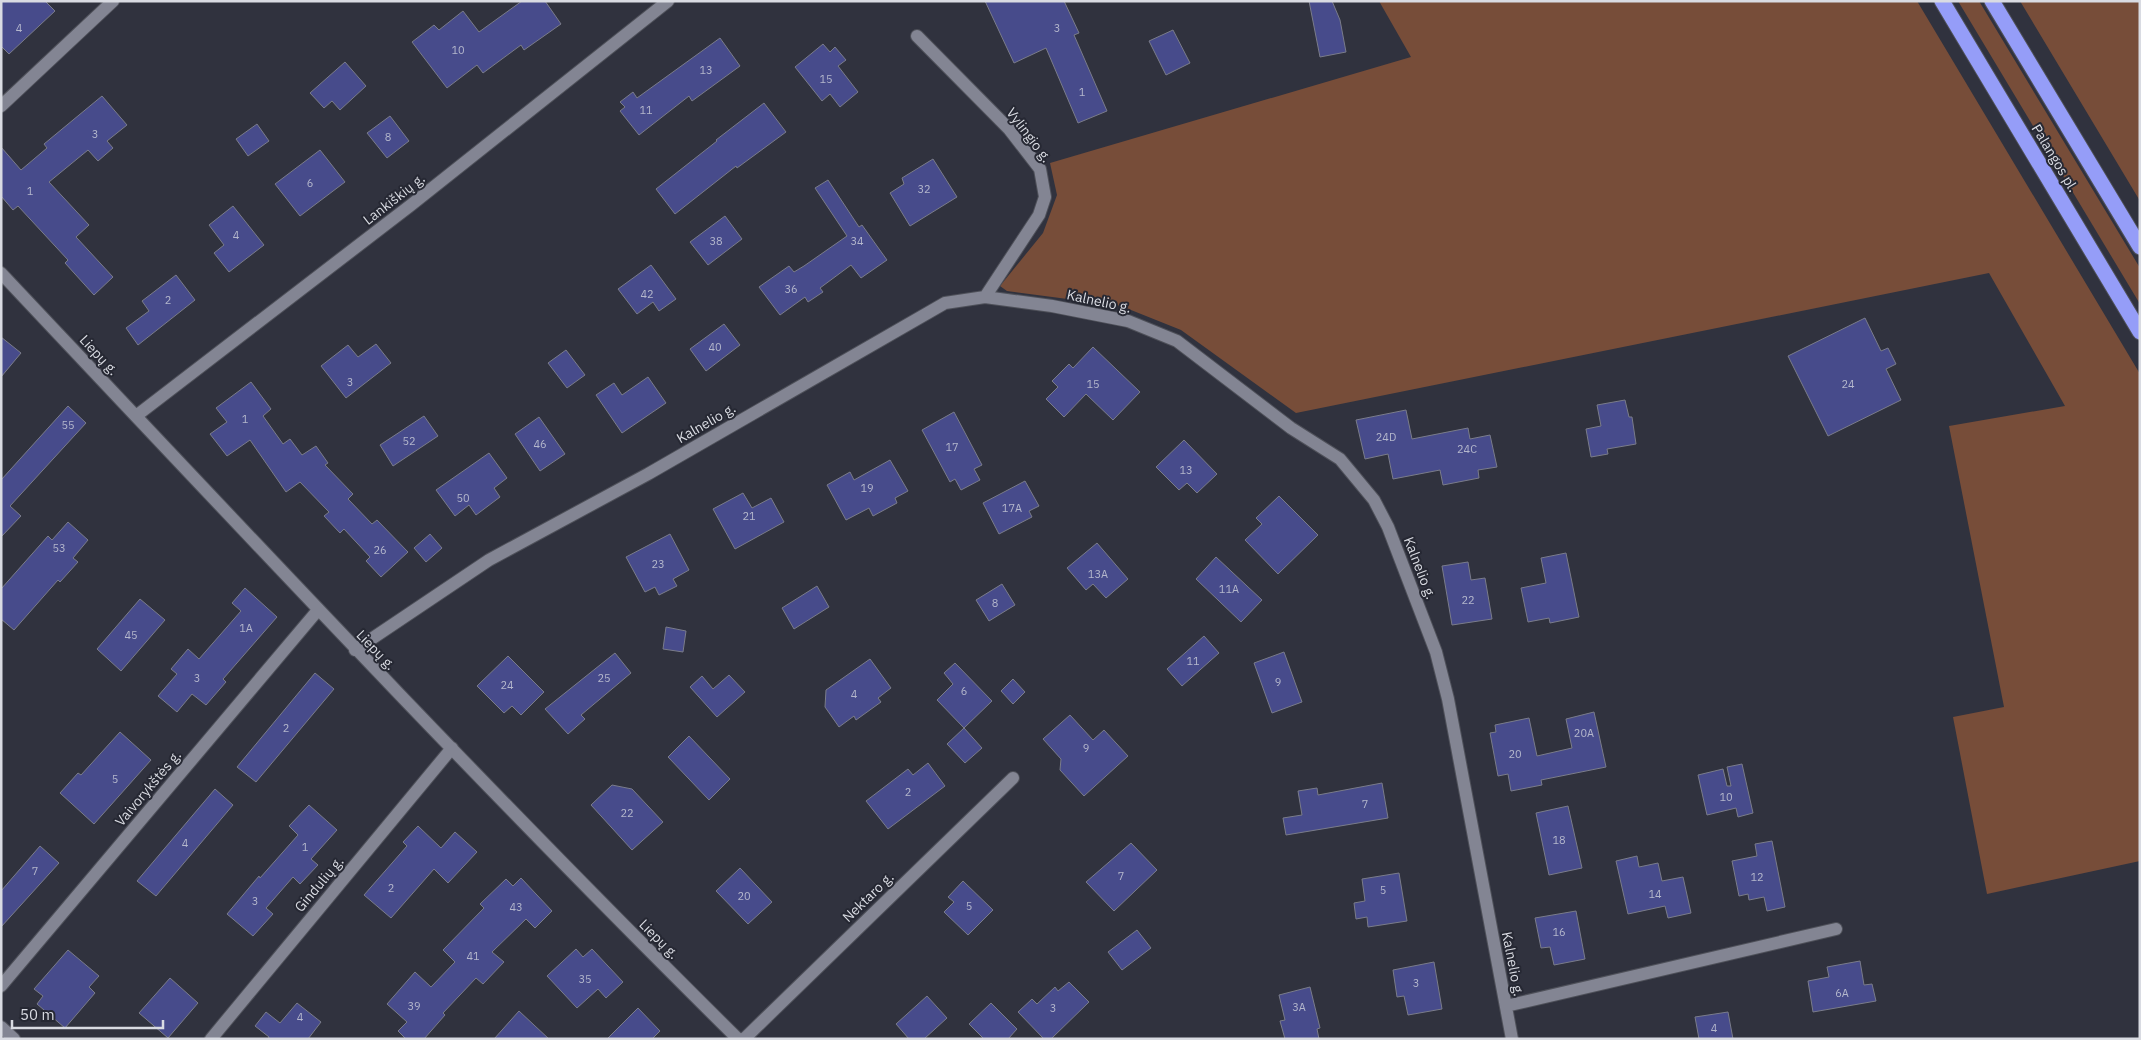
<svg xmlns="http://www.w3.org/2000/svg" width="2141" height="1040" font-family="'IBM Plex Sans',sans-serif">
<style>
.green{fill:#774d39}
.building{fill:#474b8b;stroke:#7a7c8a}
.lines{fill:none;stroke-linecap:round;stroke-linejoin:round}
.minor-casing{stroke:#4e5059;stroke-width:14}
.highway-casing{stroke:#4e5059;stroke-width:17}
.minor{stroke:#838593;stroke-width:12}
.highway{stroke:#959df8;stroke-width:15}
.labels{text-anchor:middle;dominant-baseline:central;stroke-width:4;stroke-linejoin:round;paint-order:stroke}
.number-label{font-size:11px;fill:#b4b7cc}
.street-label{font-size:14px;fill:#d9dbe2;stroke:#262833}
</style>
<rect width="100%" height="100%" fill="#30323e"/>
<path class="green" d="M 1379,1 L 1917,1 L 2140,374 L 2140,861 L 1987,894 L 1953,717 L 2004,707 L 1949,426 L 2065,406 L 1989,273 L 1296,413 L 1181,330 L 1121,306 L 1007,291 L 1000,286 L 1043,233 L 1057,195 L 1050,163 L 1411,57 Z
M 1958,1 L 1979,1 L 2140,268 L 2140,304 Z
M 2020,1 L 2140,1 L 2140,201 Z"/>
<path class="building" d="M 1,1 L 45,1 L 55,11 L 9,54 L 1,46 Z
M 522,1 L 545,1 L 561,24 L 524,50 L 521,45 L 483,73 L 477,65 L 447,88 L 412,42 L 434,25 L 439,30 L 463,11 L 479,32 Z
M 985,1 L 1064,1 L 1079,33 L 1074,35 L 1107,111 L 1078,123 L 1046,48 L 1014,63 Z
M 1309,1 L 1332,1 L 1340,20 L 1346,52 L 1320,57 Z
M 1173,30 L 1190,63 L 1166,75 L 1149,41 Z
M 720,38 L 740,66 L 692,101 L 689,96 L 639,135 L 620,111 L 625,107 L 620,102 L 633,92 L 637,98 Z
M 823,44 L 830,52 L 835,47 L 846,60 L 838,66 L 858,92 L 840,107 L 830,94 L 822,101 L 795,67 Z
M 345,62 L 366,86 L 340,110 L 332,101 L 324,108 L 310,93 Z
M 102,96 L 127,125 L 107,141 L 113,148 L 98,161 L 88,150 L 49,182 L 89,225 L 76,237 L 113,277 L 94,295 L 65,263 L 68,260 L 18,206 L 13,210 L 1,196 L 1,147 L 21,170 L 47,148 L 44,144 Z
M 764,103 L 786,132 L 737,168 L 736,166 L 675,214 L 656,189 L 717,141 L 716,140 Z
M 390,116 L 409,141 L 387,158 L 367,133 Z
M 257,124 L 269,141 L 248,156 L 236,139 Z
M 320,150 L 345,182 L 300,216 L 275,184 Z
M 933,159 L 957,197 L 910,226 L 890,193 L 904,184 L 902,178 Z
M 828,180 L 859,227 L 862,225 L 887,260 L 861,278 L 851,265 L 820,288 L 823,292 L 808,302 L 805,297 L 780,315 L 759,287 L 789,266 L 794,272 L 804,266 L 847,236 L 815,188 Z
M 233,206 L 264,245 L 229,272 L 214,253 L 224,245 L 209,225 Z
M 725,216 L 742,239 L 708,265 L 690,242 Z
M 651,265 L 676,299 L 659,311 L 653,302 L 637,314 L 618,289 Z
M 176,275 L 195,300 L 138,345 L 126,328 L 149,311 L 142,301 Z
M 1865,318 L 1881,351 L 1888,348 L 1896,364 L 1886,369 L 1901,400 L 1828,436 L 1788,356 Z
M 724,324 L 740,345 L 706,371 L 690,349 Z
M 1,337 L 21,353 L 1,377 Z
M 376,344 L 391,363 L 346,398 L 321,366 L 348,345 L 358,357 Z
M 1093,347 L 1140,392 L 1113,420 L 1086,394 L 1064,417 L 1046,399 L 1058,387 L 1052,381 L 1069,364 L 1073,368 Z
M 566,350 L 585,375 L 567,388 L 548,363 Z
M 648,377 L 666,403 L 622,433 L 596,395 L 614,383 L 622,395 Z
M 251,382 L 271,409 L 263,416 L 283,444 L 290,439 L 302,455 L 316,446 L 328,463 L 325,465 L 353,494 L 348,499 L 372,524 L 377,520 L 408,552 L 381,577 L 366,561 L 370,557 L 344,529 L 340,533 L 324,516 L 329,512 L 300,482 L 286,492 L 250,440 L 227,456 L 210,434 L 227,422 L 216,408 Z
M 1625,400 L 1629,417 L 1632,417 L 1636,444 L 1607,449 L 1608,454 L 1591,457 L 1586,429 L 1601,426 L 1597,405 Z
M 68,406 L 86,423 L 10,506 L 21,516 L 1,537 L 1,480 Z
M 1406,410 L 1412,439 L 1468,428 L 1470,439 L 1490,435 L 1497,467 L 1478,470 L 1479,478 L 1443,485 L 1440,470 L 1393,479 L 1388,454 L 1365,459 L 1356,420 Z
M 954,412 L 982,465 L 974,469 L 980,480 L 961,490 L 955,479 L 950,482 L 922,430 Z
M 424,416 L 438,436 L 393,466 L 380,445 Z
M 539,417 L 565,454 L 540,471 L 515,434 Z
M 1184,440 L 1217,474 L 1197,493 L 1187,483 L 1179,490 L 1156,467 Z
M 489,453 L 507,478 L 494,488 L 500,497 L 476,515 L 469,505 L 455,516 L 436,490 Z
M 890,460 L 908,491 L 895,498 L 897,503 L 873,516 L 869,508 L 846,520 L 827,485 L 850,472 L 854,480 Z
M 1025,481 L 1039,506 L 1029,511 L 1032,517 L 999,534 L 983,503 Z
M 743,493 L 752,508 L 771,498 L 784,522 L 735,549 L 713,509 Z
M 1279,496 L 1318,535 L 1278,574 L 1245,540 L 1262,524 L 1256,518 Z
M 68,522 L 88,540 L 73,558 L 78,562 L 60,582 L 58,580 L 14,630 L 1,619 L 1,589 L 48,536 L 52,540 Z
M 430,534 L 442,548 L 426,562 L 414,548 Z
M 670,534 L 689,570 L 673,579 L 677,586 L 659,595 L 655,587 L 645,592 L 626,557 Z
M 1097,543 L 1128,579 L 1106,598 L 1093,584 L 1086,590 L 1067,568 Z
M 1566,553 L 1579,617 L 1550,623 L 1549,618 L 1528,622 L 1521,588 L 1546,583 L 1541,558 Z
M 1216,557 L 1262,600 L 1241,622 L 1196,579 Z
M 1468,562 L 1471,580 L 1485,578 L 1492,619 L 1452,625 L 1442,566 Z
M 1002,584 L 1015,605 L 989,621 L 976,600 Z
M 817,586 L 829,607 L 794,629 L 782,608 Z
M 245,588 L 277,617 L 223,679 L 226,682 L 206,705 L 192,694 L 177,712 L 158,696 L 177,674 L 171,669 L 188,649 L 199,659 L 241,611 L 232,603 Z
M 140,599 L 165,620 L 121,671 L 97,649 Z
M 666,627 L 686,631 L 683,652 L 663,649 Z
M 1204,636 L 1219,653 L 1182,686 L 1167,669 Z
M 1284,652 L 1302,702 L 1272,713 L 1254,663 Z
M 615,653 L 631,673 L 581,715 L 585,719 L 568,734 L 545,709 Z
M 508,656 L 544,692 L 521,715 L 512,706 L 504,713 L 477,686 Z
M 870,659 L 891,688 L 878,698 L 881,702 L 856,720 L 854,716 L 839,727 L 825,707 L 826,690 Z
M 955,663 L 992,701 L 964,728 L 982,748 L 965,763 L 947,744 L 964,728 L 937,700 L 953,684 L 944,673 Z
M 315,673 L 334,689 L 256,782 L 237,767 Z
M 729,675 L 745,692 L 717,717 L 690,687 L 702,676 L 713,689 Z
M 1013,679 L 1025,692 L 1013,704 L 1001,691 Z
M 1594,712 L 1606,767 L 1541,780 L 1542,785 L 1511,791 L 1508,774 L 1498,776 L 1490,733 L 1496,732 L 1495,725 L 1529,718 L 1537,756 L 1572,748 L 1566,719 Z
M 1070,715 L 1093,740 L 1104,730 L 1128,756 L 1084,796 L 1060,770 L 1061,759 L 1043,739 Z
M 120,732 L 151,760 L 94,824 L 60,793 L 78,773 L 81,775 Z
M 689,736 L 730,779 L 709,800 L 668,757 Z
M 928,763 L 945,786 L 888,829 L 866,801 L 908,769 L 913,775 Z
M 1742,764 L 1753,813 L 1738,817 L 1736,808 L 1707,815 L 1698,775 L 1723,769 L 1727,786 L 1731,786 L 1727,767 Z
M 1382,783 L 1388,818 L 1286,835 L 1283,818 L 1302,815 L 1298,791 L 1317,788 L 1318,795 Z
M 612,785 L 632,789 L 663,822 L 632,850 L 591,805 Z
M 215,789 L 233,805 L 156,896 L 137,881 Z
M 309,805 L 337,830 L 311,859 L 318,865 L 300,884 L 293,877 L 266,908 L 273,914 L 253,936 L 227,914 L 259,876 L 260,878 L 298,835 L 289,826 Z
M 1568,806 L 1582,868 L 1549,875 L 1536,813 Z
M 418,826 L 441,848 L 455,832 L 477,852 L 448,883 L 434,869 L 391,918 L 364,895 L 407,846 L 403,842 Z
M 1772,841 L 1785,907 L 1767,911 L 1764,897 L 1749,900 L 1748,894 L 1739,896 L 1732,861 L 1757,856 L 1755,844 Z
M 1131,843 L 1157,870 L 1114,911 L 1086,882 Z
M 40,846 L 59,863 L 1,927 L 1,891 Z
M 1637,856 L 1639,867 L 1658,863 L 1662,881 L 1683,877 L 1691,913 L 1668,918 L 1665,906 L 1628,914 L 1616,861 Z
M 740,868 L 772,902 L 748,924 L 716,891 Z
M 1399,873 L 1407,921 L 1368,927 L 1367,917 L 1356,919 L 1354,903 L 1365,901 L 1362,879 Z
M 521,878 L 552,911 L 535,928 L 526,919 L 492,952 L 504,962 L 483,984 L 476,978 L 443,1013 L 445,1015 L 424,1039 L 406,1039 L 398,1031 L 407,1022 L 387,1004 L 415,972 L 431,987 L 455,962 L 443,950 L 484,908 L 480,904 L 506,879 L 513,886 Z
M 963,881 L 993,910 L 968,935 L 944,912 L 954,902 L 948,897 Z
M 1576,911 L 1585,959 L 1554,965 L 1550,947 L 1541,948 L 1535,918 Z
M 1137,930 L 1151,948 L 1122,970 L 1108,952 Z
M 576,949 L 583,957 L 592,949 L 623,982 L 606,998 L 598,989 L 577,1008 L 547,976 Z
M 68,950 L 99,976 L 89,987 L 95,993 L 65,1028 L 37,1004 L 43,996 L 34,989 Z
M 1860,961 L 1864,985 L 1872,984 L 1876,1001 L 1813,1012 L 1808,981 L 1829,977 L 1827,967 Z
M 1434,962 L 1442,1009 L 1408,1015 L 1404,996 L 1397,997 L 1393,970 Z
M 170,978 L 198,1003 L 168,1038 L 139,1013 Z
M 1069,982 L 1089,1002 L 1051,1039 L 1044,1039 L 1018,1012 L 1032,999 L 1037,1004 L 1055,987 L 1058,991 Z
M 1310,987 L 1320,1028 L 1317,1029 L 1319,1039 L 1285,1039 L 1280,1021 L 1285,1020 L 1279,995 Z
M 927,996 L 947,1018 L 924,1039 L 909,1039 L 896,1024 Z
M 297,1003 L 321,1022 L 308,1039 L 268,1039 L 269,1037 L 255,1026 L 266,1012 L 280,1023 Z
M 991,1003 L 1017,1029 L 1008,1039 L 984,1039 L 969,1024 Z
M 638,1008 L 660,1031 L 652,1039 L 607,1039 Z
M 519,1011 L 549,1039 L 494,1039 Z
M 1728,1012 L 1733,1039 L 1699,1039 L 1695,1017 Z"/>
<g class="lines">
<defs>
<path id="minor" d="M 917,36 L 1009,129 L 1040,169 L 1045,197 L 1039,215 L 985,297
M 1,106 L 113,1
M 1,273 C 244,531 486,790 738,1039
M 136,416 L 411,205 L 668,1
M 355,650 L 489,560 L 648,474 L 945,303 L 985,297 L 1052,306 L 1128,321 L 1177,341 L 1291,428 L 1340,459 L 1374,500 L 1388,527 L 1436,652 L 1448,699 L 1512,1039
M 1,986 L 318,610
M 1506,1006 L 1836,929
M 1,1027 L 14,1039
M 211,1039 L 452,748
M 744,1039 L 1013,778"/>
<path id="highway" d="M 1942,1 L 2140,332
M 1992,1 L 2140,247"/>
</defs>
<use href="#minor" class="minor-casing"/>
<use href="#highway" class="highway-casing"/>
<use href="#minor" class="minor"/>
<use href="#highway" class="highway"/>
</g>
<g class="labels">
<g class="number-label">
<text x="19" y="28">4</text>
<text x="1057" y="28">3</text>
<text x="458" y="50">10</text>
<text x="706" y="70">13</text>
<text x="826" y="79">15</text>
<text x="1082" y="92">1</text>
<text x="646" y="110">11</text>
<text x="95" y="134">3</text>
<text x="388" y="137">8</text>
<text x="310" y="183">6</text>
<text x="924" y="189">32</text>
<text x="30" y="191">1</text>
<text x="236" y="235">4</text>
<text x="716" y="241">38</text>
<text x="857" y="241">34</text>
<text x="791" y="289">36</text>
<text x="647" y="294">42</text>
<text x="168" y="300">2</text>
<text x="715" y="347">40</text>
<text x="350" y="382">3</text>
<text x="1093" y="384">15</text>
<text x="1848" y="384">24</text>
<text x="245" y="419">1</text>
<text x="68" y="425">55</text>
<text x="1386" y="437">24D</text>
<text x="409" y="441">52</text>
<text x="540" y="444">46</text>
<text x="952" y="447">17</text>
<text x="1467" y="449">24C</text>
<text x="1186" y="470">13</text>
<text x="867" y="488">19</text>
<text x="463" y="498">50</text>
<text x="1012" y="508">17A</text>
<text x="749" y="516">21</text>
<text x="59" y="548">53</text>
<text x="380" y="550">26</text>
<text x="658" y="564">23</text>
<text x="1098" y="574">13A</text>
<text x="1229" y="589">11A</text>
<text x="1468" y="600">22</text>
<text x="995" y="603">8</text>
<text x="246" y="628">1A</text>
<text x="131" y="635">45</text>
<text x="1193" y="661">11</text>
<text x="197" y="678">3</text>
<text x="604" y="678">25</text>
<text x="1278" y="682">9</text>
<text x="507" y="685">24</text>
<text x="964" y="691">6</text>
<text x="854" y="694">4</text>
<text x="286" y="728">2</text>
<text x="1584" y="733">20A</text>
<text x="1086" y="748">9</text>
<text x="1515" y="754">20</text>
<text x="115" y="779">5</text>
<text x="908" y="792">2</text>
<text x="1726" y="797">10</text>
<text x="1365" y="804">7</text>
<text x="627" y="813">22</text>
<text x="1559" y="840">18</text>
<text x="185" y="843">4</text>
<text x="305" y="847">1</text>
<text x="35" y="871">7</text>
<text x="1121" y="876">7</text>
<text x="1757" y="877">12</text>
<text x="391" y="888">2</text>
<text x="1383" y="890">5</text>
<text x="1655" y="894">14</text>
<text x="744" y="896">20</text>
<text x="255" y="901">3</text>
<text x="969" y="906">5</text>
<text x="516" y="907">43</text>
<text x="1559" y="932">16</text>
<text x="473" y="956">41</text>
<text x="585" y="979">35</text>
<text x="1416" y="983">3</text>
<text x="1842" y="993">6A</text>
<text x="414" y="1006">39</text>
<text x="1299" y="1007">3A</text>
<text x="1053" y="1008">3</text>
<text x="300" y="1017">4</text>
<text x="1714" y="1028">4</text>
</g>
<g class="street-label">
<text transform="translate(1029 135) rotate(53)">Vylingio g.</text>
<text transform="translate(2055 158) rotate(59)">Palangos pl.</text>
<text transform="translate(394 199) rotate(-38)">Lankiškių g.</text>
<text transform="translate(1099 301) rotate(12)">Kalnelio g.</text>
<text transform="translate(99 355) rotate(47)">Liepų g.</text>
<text transform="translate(706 423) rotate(-30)">Kalnelio g.</text>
<text transform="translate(1420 568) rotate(69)">Kalnelio g.</text>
<text transform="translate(376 650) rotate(46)">Liepų g.</text>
<text transform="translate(148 788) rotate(-50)">Vaivorykštės g.</text>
<text transform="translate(319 884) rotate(-50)">Gindulių g.</text>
<text transform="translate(868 897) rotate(-44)">Nektaro g.</text>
<text transform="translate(659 939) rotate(45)">Liepų g.</text>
<text transform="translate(1513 964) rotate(79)">Kalnelio g.</text>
</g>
</g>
<rect width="2141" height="1040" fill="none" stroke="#d9dbe2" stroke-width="5"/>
<path d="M12 1020v8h151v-8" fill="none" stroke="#d9dbe2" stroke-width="2.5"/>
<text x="20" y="1020" font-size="15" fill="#d9dbe2" stroke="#262833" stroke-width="4" paint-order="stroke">50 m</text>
</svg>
